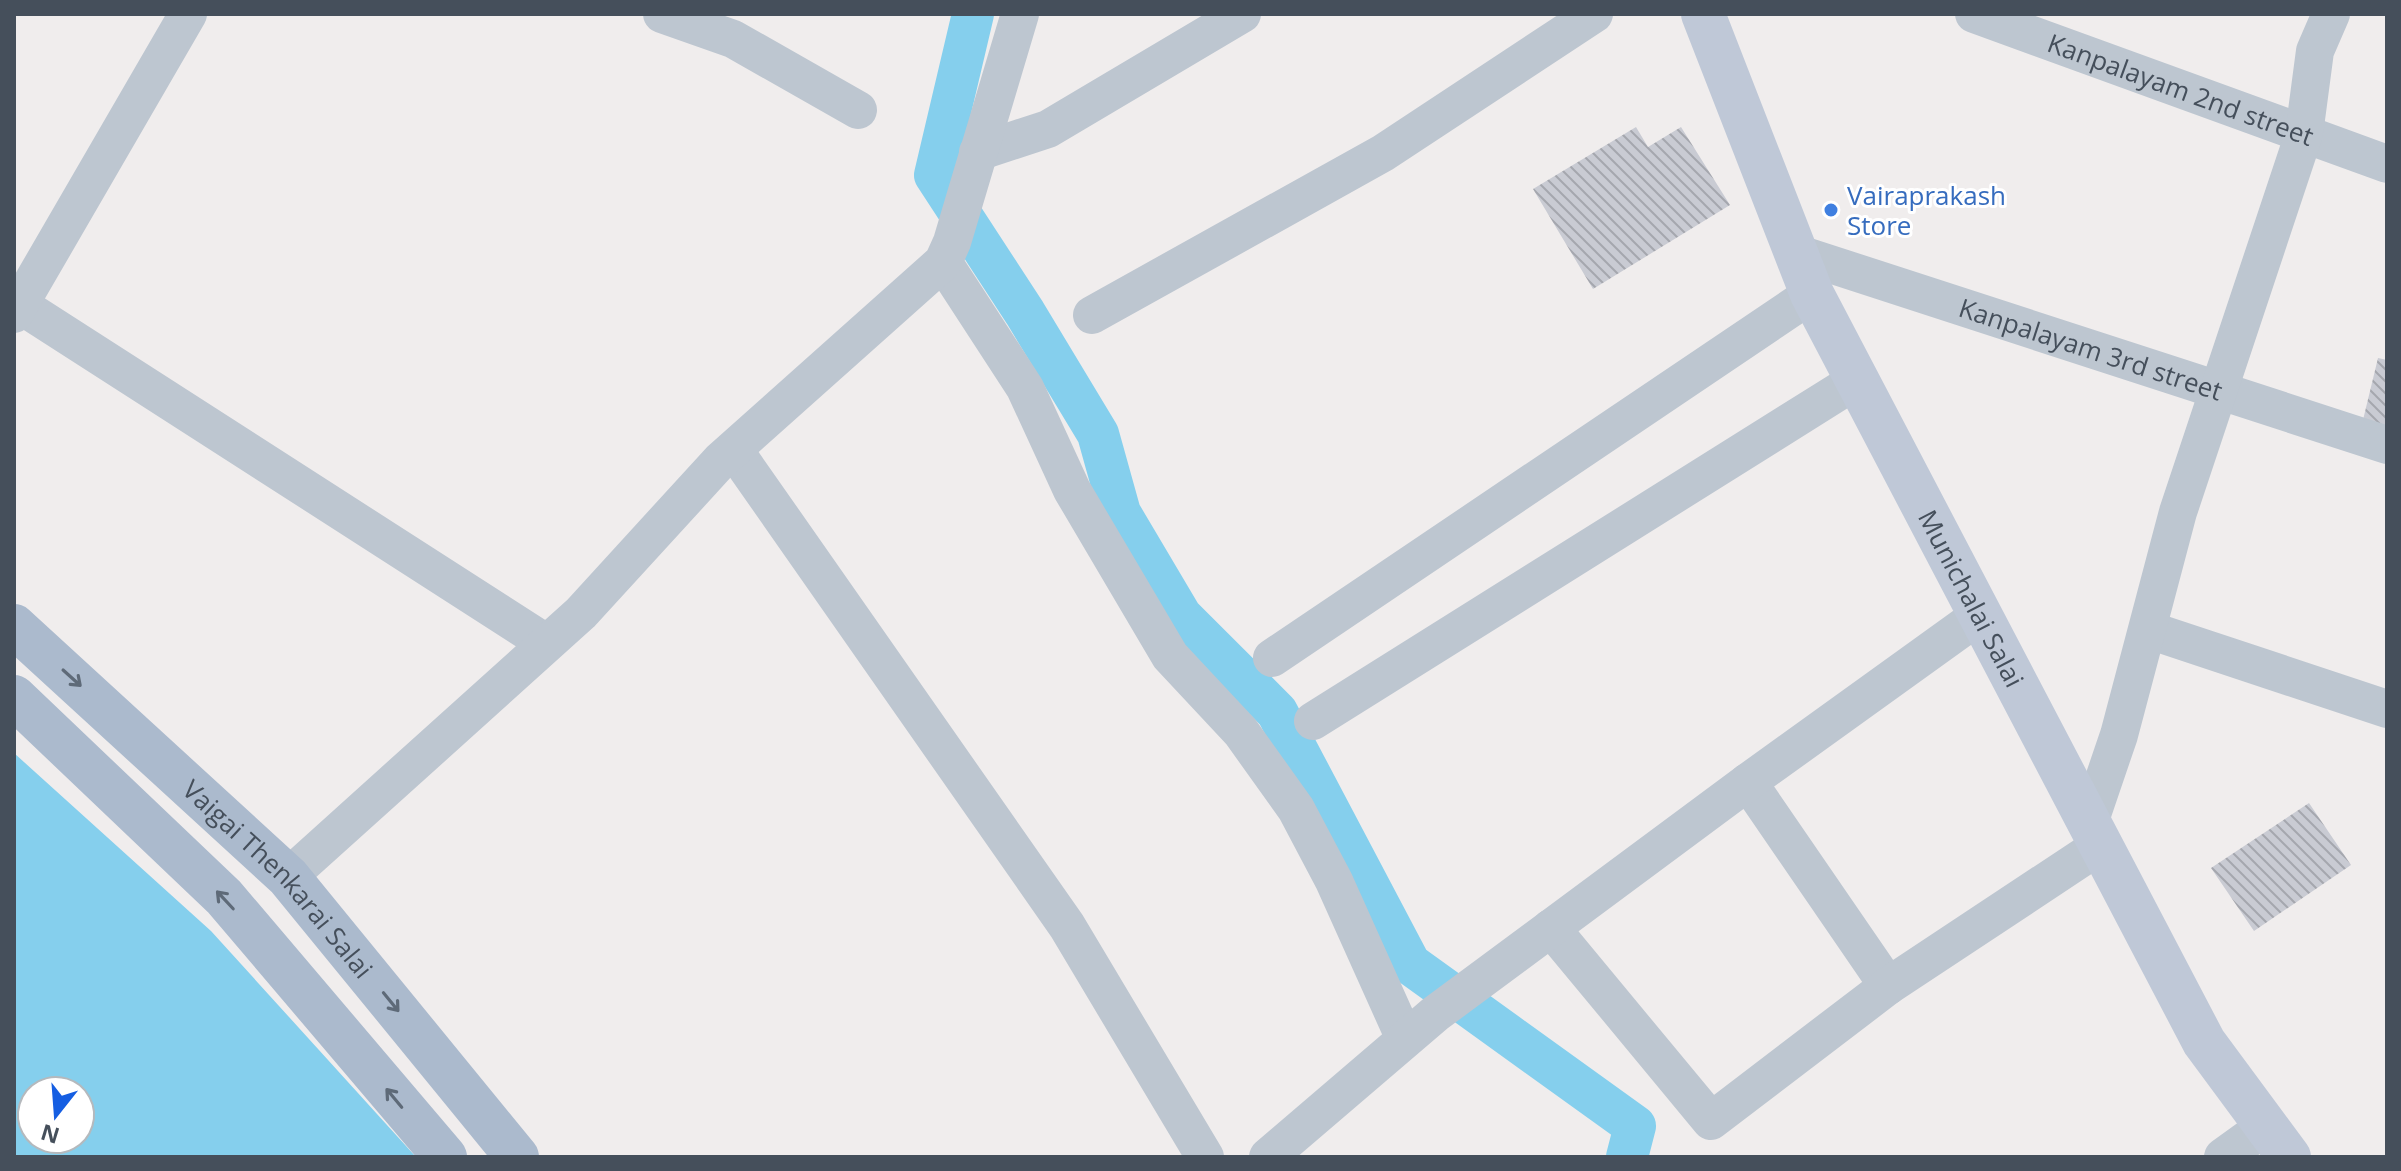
<svg xmlns="http://www.w3.org/2000/svg" width="2401" height="1171" font-family="'Open Sans',sans-serif">
<style>
.water{fill:#85cfed;fill-rule:evenodd}
.lines{fill:none;stroke-linecap:round;stroke-linejoin:round}
.canal{stroke:#85cfed;stroke-width:42}
.building{fill:url(#building-back-hatch)}
.street{stroke:#bdc6d0;stroke-width:38}
.secondary{stroke:#bfc8d7;stroke-width:44}
.primary{stroke:#abbacd;stroke-width:44}
.oneway{stroke:#5e6a78}
.shop-dot{fill:#3f7fe0;stroke:#fff;stroke-width:3}
.labels{text-anchor:middle;dominant-baseline:central;stroke-width:6;stroke-linejoin:round;paint-order:stroke}
.street-label{font-size:26px;fill:#454f5b;stroke:#fff}
.shop-label{font-size:26px;fill:#366cbe;stroke:#fff;text-anchor:start}
</style>
<defs>
<pattern id="building-back-hatch" width="6" height="6" patternUnits="userSpaceOnUse" patternTransform="scale(2)"><rect width="6" height="6" fill="#c9cbd3"/><path d="M-1 5l2 2M0 0l6 6M5-1l2 2" fill="none" stroke="#a5a7ae"/></pattern>
</defs>
<rect width="100%" height="100%" fill="#f0eded"/>
<path class="water" d="M 14,753 L 211,931 L 416,1157 L 14,1157 ZM 32,1091 L 80,1091 L 80,1139 L 32,1139 Z"/>
<g class="lines">
<path class="canal" d="M 973,14 L 935,175 L 1025,313 L 1098,434 L 1120,513 L 1181,616 L 1277,712 L 1410,964 L 1635,1126 L 1627,1157"/>
</g>
<path class="building" d="M 1636,127 L 1648,147 L 1681,127 L 1730,205 L 1593,289 L 1533,189 Z
M 2378,358 L 2387,360 L 2387,426 L 2363,420 Z
M 2309,803 L 2351,865 L 2254,931 L 2211,868 Z"/>
<g class="lines">
<g class="street">
<path d="M 662,14 L 733,39 L 858,110"/>
<path id="s1" d="M 1974,14 L 2387,164"/>
<path d="M 978,152 L 1048,129 L 1242,14"/>
<path id="s2" d="M 1796,253 L 2387,445"/>
<path d="M 943,262 L 1025,388 L 1072,490 L 1170,656 L 1241,732 L 1296,809 L 1334,881 L 1405,1039"/>
<path d="M 20,305 L 546,643"/>
<path d="M 14,314 L 188,14"/>
<path d="M 1092,315 L 1383,153 L 1594,14"/>
<path d="M 734,450 L 1067,926 L 1205,1157"/>
<path d="M 2149,630 L 2387,709"/>
<path d="M 1272,658 L 1812,294"/>
<path d="M 1313,721 L 1857,380"/>
<path d="M 1748,782 L 1888,986"/>
<path d="M 2089,823 L 2119,735 L 2178,512 L 2304,134 L 2315,51 L 2331,14"/>
<path d="M 288,877 L 581,613 L 720,461 L 943,262 L 952,242 L 1020,14"/>
<path d="M 1551,928 L 1711,1121 L 1888,986 L 2101,845"/>
<path d="M 1268,1157 L 1435,1014 L 1748,782 L 1980,615"/>
<path d="M 2223,1157 L 2266,1126"/>
</g>
<path class="secondary" id="s3" d="M 1703,14 L 1812,294 L 2204,1042 L 2289,1157"/>
<g class="primary">
<path id="s4" d="M 14,626 L 288,877 L 517,1157"/>
<path d="M 14,697 L 224,897 L 445,1157"/>
</g>
</g>
<defs><path id="oneway-shaft" d="M-6 0H5M1.5-3L5.5 0L1.5 3" fill="none" stroke-width="1.6" stroke-linecap="round" stroke-linejoin="round" transform="scale(2)"/></defs>
<g class="oneway">
<use href="#oneway-shaft" transform="translate(72 678) rotate(42)"/>
<use href="#oneway-shaft" transform="translate(225 900) rotate(-133)"/>
<use href="#oneway-shaft" transform="translate(391 1002) rotate(51)"/>
<use href="#oneway-shaft" transform="translate(394 1098) rotate(-130)"/>
</g>
<circle class="shop-dot" cx="1831" cy="210" r="8"/>
<g class="labels">
<g class="street-label">
<text stroke="none"><textPath href="#s1" startOffset="220">Kanpalayam 2nd street</textPath></text>
<text stroke="none"><textPath href="#s2" startOffset="310">Kanpalayam 3rd street</textPath></text>
<text stroke="none"><textPath href="#s3" startOffset="644">Munichalai Salai</textPath></text>
<text stroke="none"><textPath href="#s4" startOffset="366">Vaigai Thenkarai Salai</textPath></text>
</g>
<g class="shop-label">
<text x="1847" y="195">Vairaprakash<tspan x="1847" dy="30">Store</tspan></text>
</g>
</g>
<rect width="2401" height="1171" fill="none" stroke="#454f5b" stroke-width="32"/>
<g transform="translate(56 1115) rotate(197)"><circle r="38" fill="#ffffff" stroke="#b5b9bd" stroke-width="2"/>
<path d="M0-6L14 30L0 20L-14 30Z" fill="#155ee2"/>
<text y="-12" font-size="22" font-weight="bold" text-anchor="middle" fill="#454f5b">N</text>
</g>
</svg>
